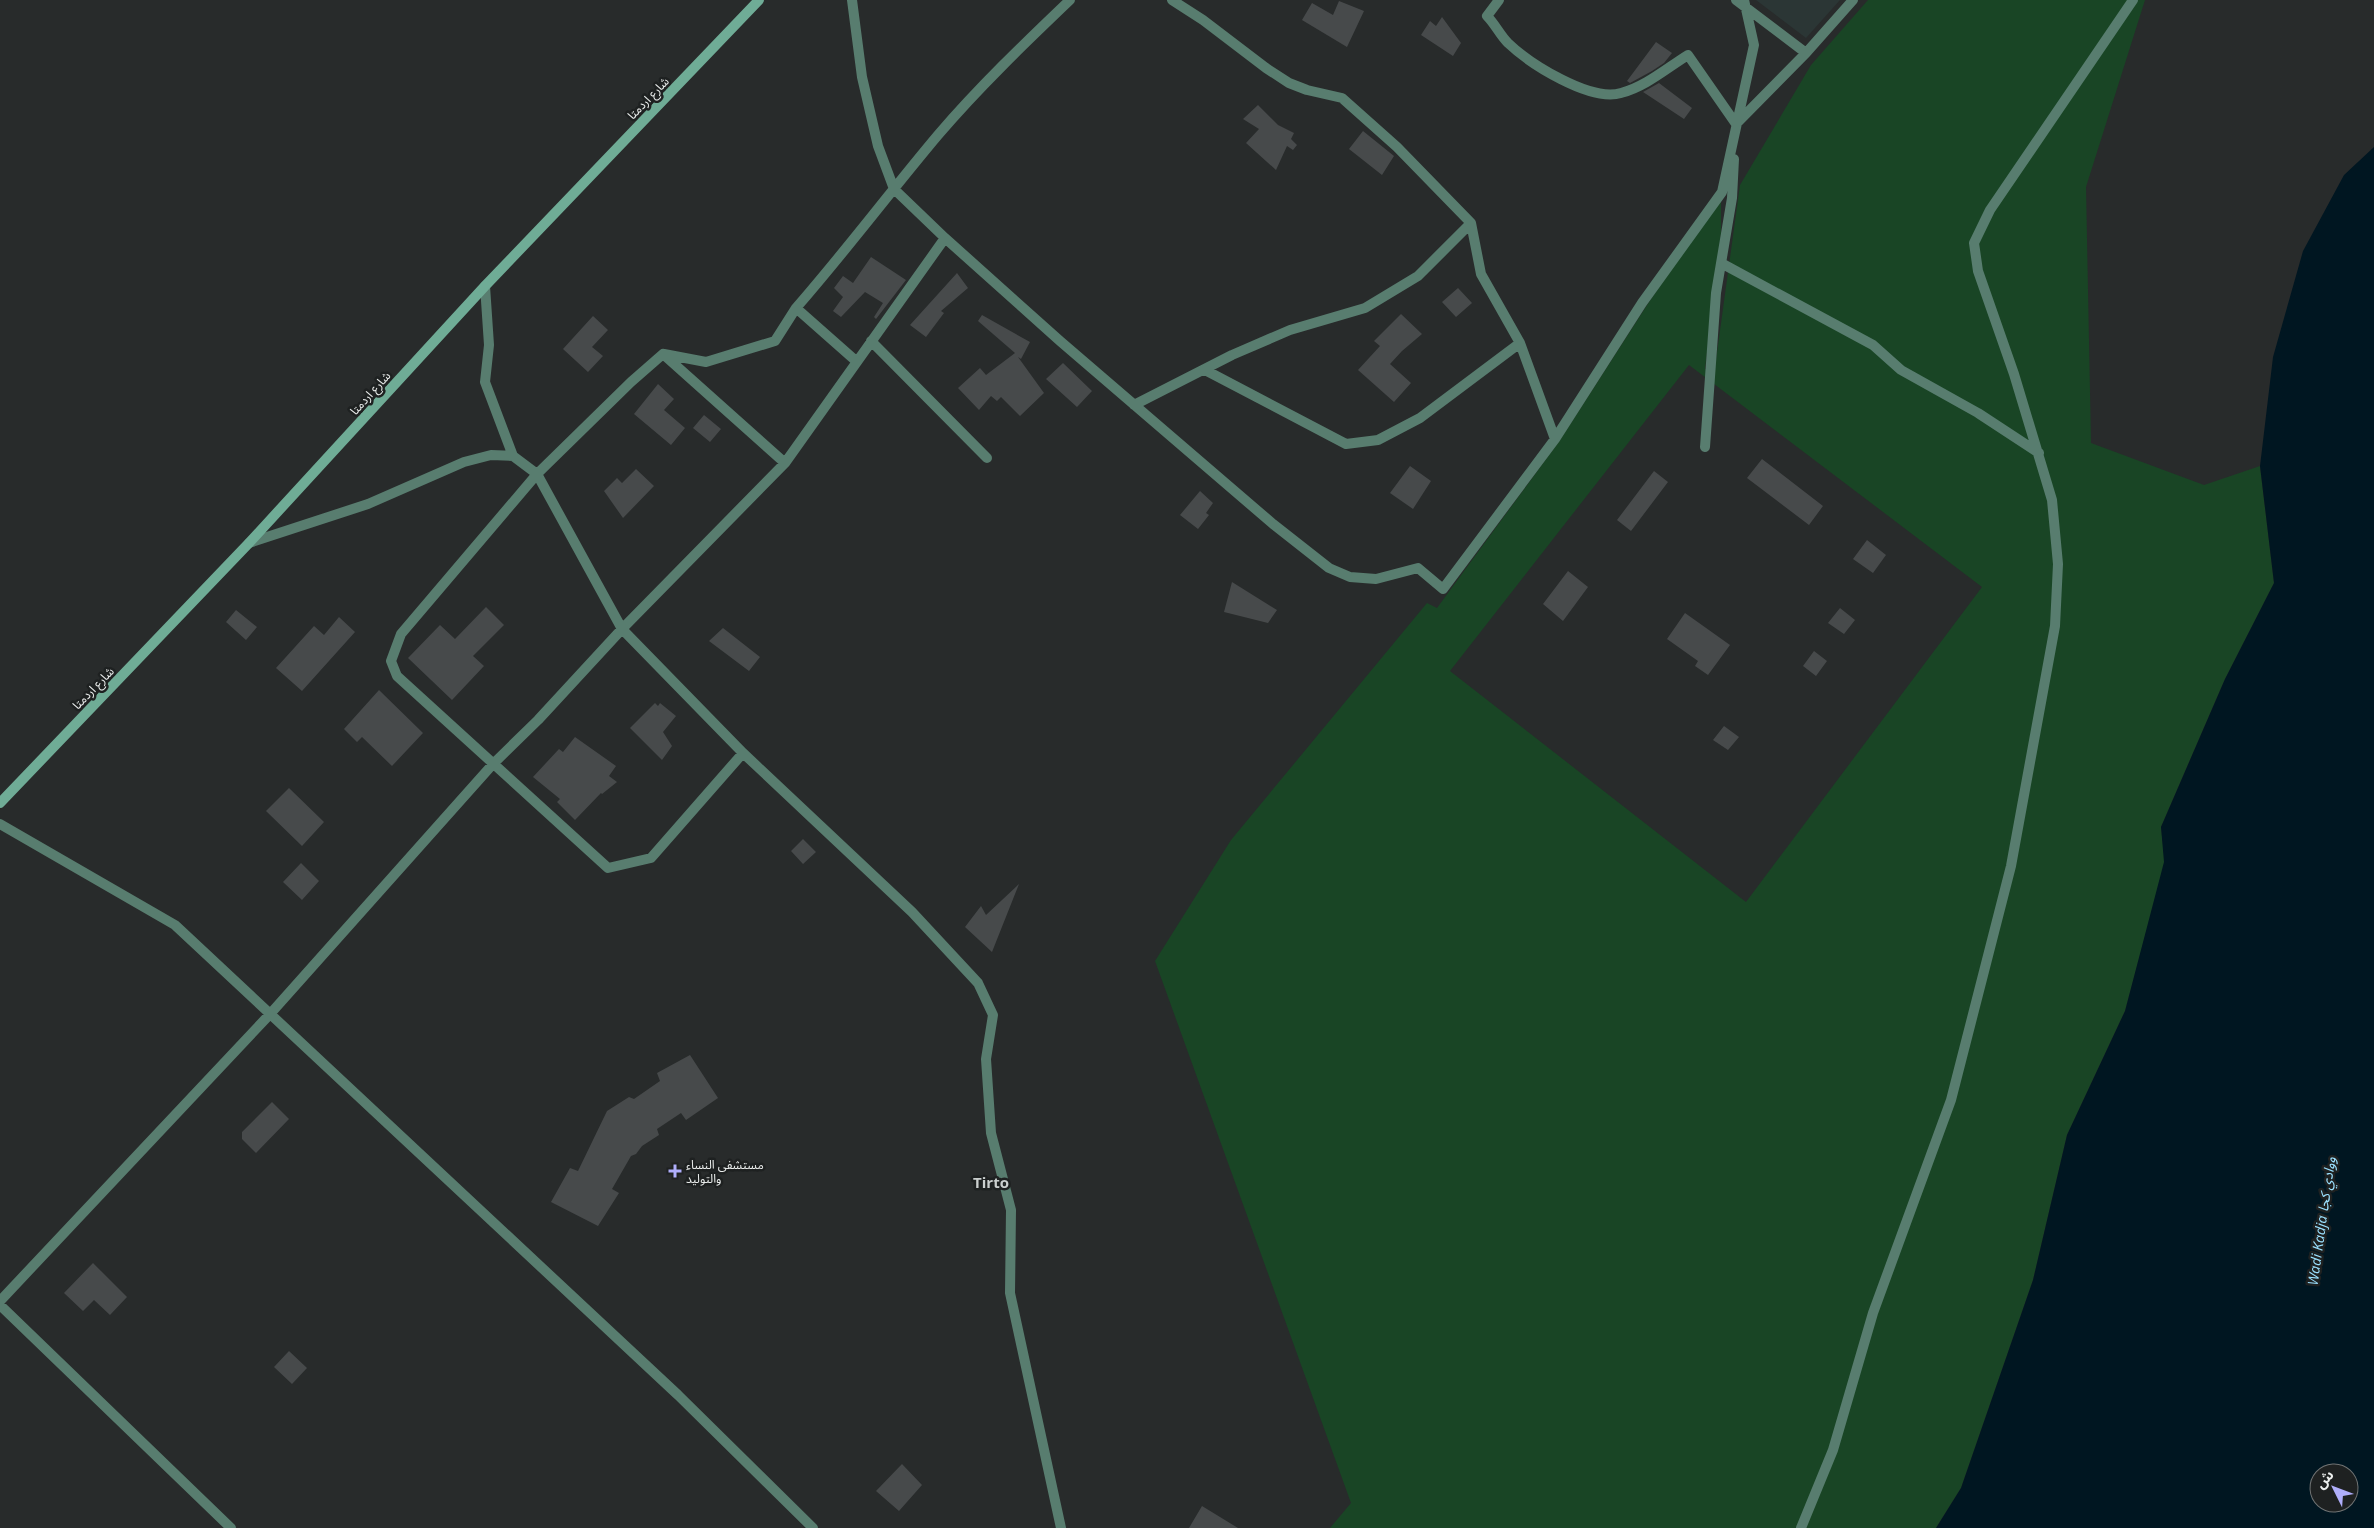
<svg xmlns="http://www.w3.org/2000/svg" width="2374" height="1528" font-family="'Open Sans','Noto Sans Arabic',sans-serif">
<style>
.built{fill:#2b3635}
.green{fill:#194525;fill-rule:evenodd}
.water{fill:#001621;fill-rule:evenodd}
.building{fill:#474a4b}
.lines{fill:none;stroke-linecap:round;stroke-linejoin:round}
.minor{stroke:#587d6f;stroke-width:10}
.secondary{stroke:#6fac96;stroke-width:10}
.poi-dot{fill:#afaefa;stroke:#1e2121;stroke-width:2}
.labels{text-anchor:middle;dominant-baseline:central;stroke-width:5;stroke-linejoin:round;paint-order:stroke}
.street-label{font-size:12px;fill:#ebeeed;stroke:#1e2121}
.poi-label{font-size:12px;fill:#ebeeed;stroke:#1e2121;text-anchor:start}
.water-label{font-size:14px;font-style:italic;fill:#9be1ff;stroke:#1e2121}
.quarter-label{font-size:15px;font-weight:bold;fill:#cacfce;stroke:#1e2121}
</style>
<rect width="100%" height="100%" fill="#282b2b"/>
<path class="built" d="M 1756,0 L 1840,0 L 1806,38 Z"/>
<path class="green" d="M 1868,0 L 2145,0 L 2086,187 L 2091,443 L 2204,485 L 2260,466 L 2274,583 L 2225,679 L 2161,827 L 2165,862 L 2125,1011 L 2067,1135 L 2033,1280 L 1961,1488 L 1936,1528 L 1330,1528 L 1351,1503 L 1155,961 L 1231,840 L 1427,603 L 1437,608 L 1560,440 L 1649,302 L 1721,198 L 1721,233 L 1705,369 L 1715,367 L 1740,185 L 1811,65 ZM 1689,365 L 1982,587 L 1746,902 L 1450,671 Z"/>
<path class="water" d="M 2374,147 L 2374,1528 L 1936,1528 L 1961,1488 L 2033,1280 L 2067,1135 L 2125,1011 L 2164,862 L 2161,827 L 2225,679 L 2274,583 L 2260,466 L 2273,357 L 2303,251 L 2344,175 ZM 2319,1473 L 2349,1473 L 2349,1503 L 2319,1503 Z"/>
<path class="building" d="M 1339,1 L 1364,11 L 1347,47 L 1302,20 L 1312,3 L 1333,15 Z
M 1442,17 L 1461,43 L 1453,56 L 1421,35 L 1430,21 L 1436,26 Z
M 1656,42 L 1672,53 L 1664,63 L 1652,71 L 1630,83 L 1627,81 Z
M 1659,83 L 1692,108 L 1684,119 L 1643,92 Z
M 1258,105 L 1278,125 L 1294,133 L 1291,139 L 1297,145 L 1293,150 L 1287,146 L 1276,170 L 1246,143 L 1259,129 L 1243,119 Z
M 1363,131 L 1394,156 L 1382,175 L 1349,149 Z
M 871,257 L 906,280 L 876,319 L 874,317 L 883,303 L 865,292 L 841,317 L 833,311 L 843,297 L 834,288 L 843,276 L 853,283 Z
M 957,273 L 968,288 L 941,311 L 944,313 L 926,337 L 910,325 Z
M 1458,288 L 1472,303 L 1456,317 L 1442,302 Z
M 1401,314 L 1422,334 L 1402,351 L 1390,364 L 1411,383 L 1394,402 L 1358,370 L 1380,346 L 1374,341 Z
M 982,315 L 1030,342 L 1021,359 L 1018,357 L 1044,393 L 1020,416 L 1001,397 L 997,401 L 991,396 L 979,410 L 958,388 L 980,368 L 986,375 L 1015,353 L 978,321 Z
M 593,316 L 608,330 L 592,347 L 603,356 L 588,372 L 563,349 Z
M 1063,363 L 1092,391 L 1077,407 L 1046,379 Z
M 658,384 L 674,399 L 664,410 L 685,428 L 671,445 L 634,414 Z
M 704,415 L 721,429 L 710,442 L 693,428 Z
M 1762,459 L 1823,506 L 1809,525 L 1747,478 Z
M 1410,466 L 1431,481 L 1413,509 L 1390,493 Z
M 636,469 L 654,486 L 623,518 L 604,491 L 617,478 L 622,483 Z
M 1654,471 L 1668,482 L 1631,531 L 1617,520 Z
M 1200,491 L 1213,503 L 1206,513 L 1209,515 L 1198,529 L 1180,515 Z
M 1867,540 L 1886,555 L 1873,573 L 1853,559 Z
M 1568,571 L 1588,587 L 1563,621 L 1543,604 Z
M 1232,582 L 1277,610 L 1268,623 L 1224,612 Z
M 486,607 L 504,625 L 473,656 L 484,666 L 452,700 L 408,658 L 440,625 L 455,639 Z
M 1840,608 L 1855,620 L 1844,634 L 1828,623 Z
M 236,610 L 257,627 L 246,640 L 226,622 Z
M 1685,613 L 1730,645 L 1708,675 L 1695,666 L 1698,661 L 1667,639 Z
M 339,617 L 355,632 L 302,691 L 276,668 L 314,626 L 324,635 Z
M 723,628 L 760,657 L 749,671 L 709,641 Z
M 1814,651 L 1827,661 L 1816,676 L 1803,666 Z
M 379,690 L 423,733 L 392,766 L 362,737 L 357,742 L 344,729 Z
M 655,703 L 658,706 L 660,703 L 676,716 L 663,732 L 672,746 L 662,760 L 630,728 Z
M 1724,726 L 1739,737 L 1728,750 L 1713,740 Z
M 575,737 L 616,766 L 609,776 L 617,782 L 602,794 L 601,793 L 575,820 L 557,802 L 560,799 L 533,777 L 559,749 L 563,752 Z
M 289,788 L 324,822 L 302,846 L 266,811 Z
M 803,839 L 816,852 L 803,864 L 791,851 Z
M 301,863 L 319,881 L 302,900 L 283,882 Z
M 1019,884 L 992,952 L 965,927 L 981,906 L 986,915 Z
M 690,1055 L 718,1098 L 686,1120 L 681,1113 L 657,1129 L 659,1135 L 642,1146 L 636,1154 L 631,1156 L 612,1189 L 619,1193 L 598,1226 L 551,1202 L 570,1168 L 578,1171 L 607,1111 L 629,1097 L 634,1099 L 660,1081 L 657,1073 Z
M 272,1102 L 289,1119 L 256,1153 L 242,1139 L 242,1132 Z
M 93,1263 L 127,1297 L 110,1315 L 94,1300 L 83,1311 L 64,1293 Z
M 289,1351 L 307,1368 L 292,1384 L 274,1367 Z
M 902,1464 L 922,1485 L 899,1511 L 876,1491 Z
M 1202,1506 L 1238,1528 L 1189,1528 Z"/>
<g class="lines">
<path class="minor" d="M 852,0 L 862,77 L 878,146 L 894,189 L 945,238 L 1060,341 L 1273,524 L 1329,568 L 1350,577 L 1376,579 L 1418,568 L 1443,589 L 1555,439 L 1642,303 L 1722,192 L 1754,45 L 1744,0
M 1172,0 L 1203,20 L 1266,68 L 1289,83 L 1307,90 L 1342,98 L 1397,147 L 1471,223 L 1481,274 L 1520,343 L 1555,439
M 1499,0 L 1487,16 C 1495,24 1500,35 1508,43 C 1530,64 1590,102 1621,93 C 1645,87 1667,68 1688,55 L 1736,124
M 1736,0 L 1806,53
M 1737,123 L 1806,53 L 1853,0
M 1721,263 L 1873,345 L 1901,370 L 1978,413 L 2039,453
M 485,286 L 489,345 L 485,382 L 513,456
M 871,341 L 987,458
M 664,354 L 706,362 L 775,341 L 796,308
M 856,361 L 796,308 C 845,252 890,192 938,135 C 979,87 1025,43 1070,0
M 1205,370 L 1346,444 L 1378,440 L 1420,418 L 1520,343
M 1134,405 L 1232,355 L 1290,330 L 1365,308 L 1418,276 L 1471,223
M 1705,447 L 1716,293 L 1732,198 L 1734,159
M 249,543 L 368,504 L 464,462 L 491,455 L 513,456 L 537,474 L 622,629 L 743,753 L 912,912 L 978,983 L 993,1015 L 986,1059 L 991,1133 L 1011,1210 L 1010,1293 L 1061,1528
M 743,753 L 651,858 L 608,868 L 397,676 L 391,661 L 401,634 L 537,474 L 631,382 L 663,354 L 785,463
M 0,824 L 175,925 L 678,1395 L 813,1528
M 0,1301 L 271,1013 L 493,764 L 538,720 L 622,629 L 785,463 L 945,238
M 0,1305 L 231,1528
M 1801,1528 L 1833,1450 L 1873,1313 L 1951,1100 L 2011,866 L 2055,626 L 2058,564 L 2052,500 L 2014,374 L 1978,271 L 1974,243 L 1990,210 L 2133,0"/>
<path class="secondary" d="M 0,803 L 249,543 L 485,286 L 759,0"/>
</g>
<path class="poi-dot" d="M672.5 1163.5h5v5h5v5h-5v5h-5v-5h-5v-5h5z"/>
<g class="labels">
<g class="street-label">
<text transform="translate(648 98) rotate(-46)">شارع اردمتا</text>
<text transform="translate(370 393) rotate(-48)">شارع اردمتا</text>
<text transform="translate(93 688) rotate(-46)">شارع اردمتا</text>
</g>
<g class="poi-label">
<text x="686" y="1164">مستشفى النساء<tspan x="686" dy="14">والتوليد</tspan></text>
</g>
<g class="water-label">
<text transform="translate(2321 1221) rotate(-82)">Wadi Kadja ووادي كجا</text>
</g>
<g class="quarter-label">
<text x="991" y="1182">Tirto</text>
</g>
</g>
<g transform="translate(2334 1488) rotate(312)"><circle r="24" fill="#1e2121" stroke="#707373"/>
<path d="M0-4L9 19L0 12L-9 19Z" fill="#afaefa"/>
<text y="-8" font-size="14" font-weight="bold" text-anchor="middle" fill="#ebeeed">ش</text>
</g>
</svg>
